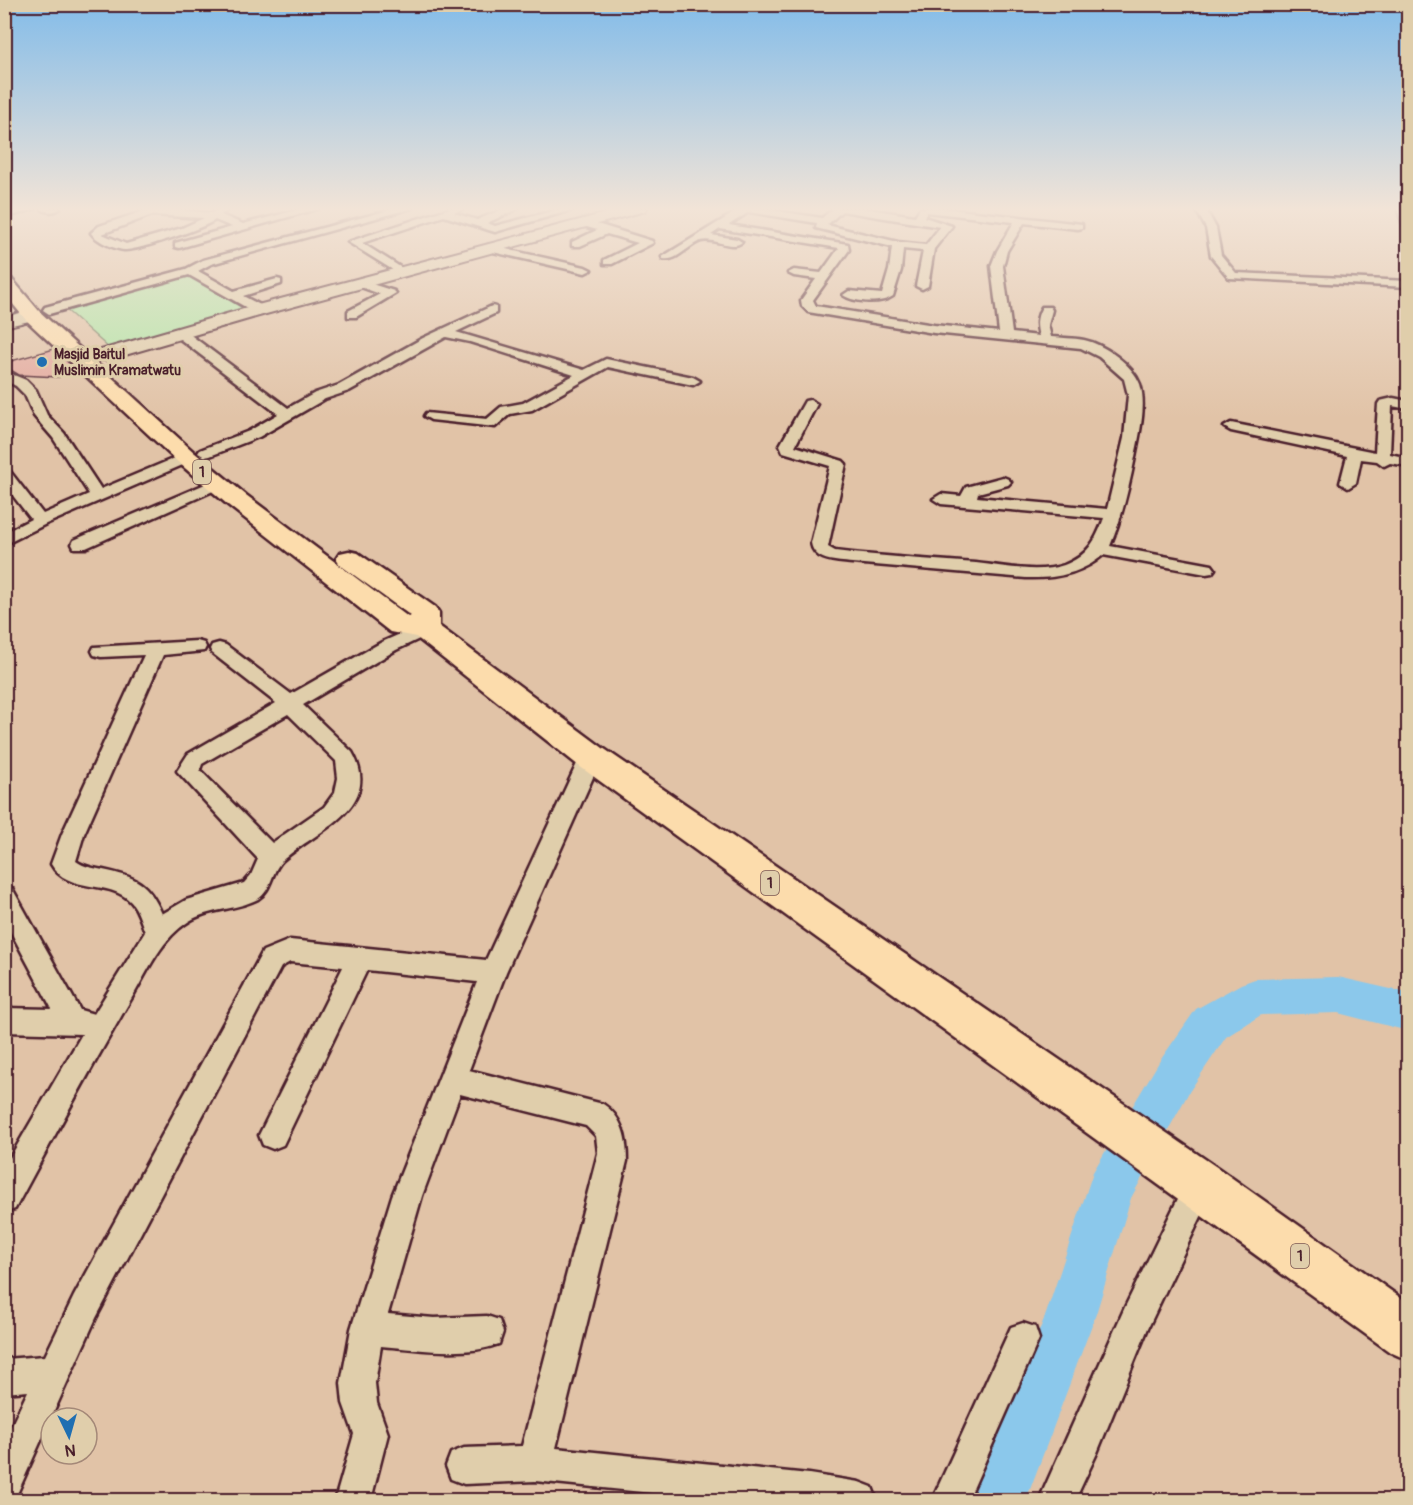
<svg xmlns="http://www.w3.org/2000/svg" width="1413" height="1505" font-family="Pangolin,sans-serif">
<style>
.green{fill:#b1e5a6;stroke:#7e8268;stroke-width:1.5}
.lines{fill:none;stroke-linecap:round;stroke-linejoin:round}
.river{fill:#8bc8eb;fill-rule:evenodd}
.building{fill:#e3aa9e;stroke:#4a1f2b;stroke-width:1.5}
.street-casing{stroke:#4a1f2b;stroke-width:5}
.secondary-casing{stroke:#4a1f2b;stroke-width:4}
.highway-casing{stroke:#4a1f2b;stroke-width:5}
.street{fill:#e0ceab;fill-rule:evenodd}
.secondary{fill:#e0ceab;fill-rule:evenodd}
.highway{fill:#fcdcac;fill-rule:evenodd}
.poi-dot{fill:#1f6fb2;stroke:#e0ceab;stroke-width:2}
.labels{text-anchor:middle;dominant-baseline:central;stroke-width:6;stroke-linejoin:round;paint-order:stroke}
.far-poi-label{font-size:14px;font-weight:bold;fill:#4a1f2b;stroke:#e0ceab;text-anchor:start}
.shield{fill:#e0ceab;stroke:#775451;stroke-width:1.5}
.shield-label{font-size:15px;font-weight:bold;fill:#4a1f2b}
</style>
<rect width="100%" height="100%" fill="#e1c3a7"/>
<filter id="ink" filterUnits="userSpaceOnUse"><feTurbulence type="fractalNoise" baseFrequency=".0167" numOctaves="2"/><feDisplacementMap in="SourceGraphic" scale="12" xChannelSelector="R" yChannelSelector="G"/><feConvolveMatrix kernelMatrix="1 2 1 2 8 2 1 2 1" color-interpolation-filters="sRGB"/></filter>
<g filter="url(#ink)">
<path class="green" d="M 189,275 L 249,312 L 110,349 L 63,307 Z"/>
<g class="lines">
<path class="river" d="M 1338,977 L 1408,993 L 1408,1031 L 1338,1013 L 1261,1015 L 1226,1037 L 1189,1092 L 1131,1198 L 1096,1314 L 1026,1500 L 970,1500 L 1046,1314 L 1093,1172 L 1159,1062 L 1196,1009 L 1241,984 L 1255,979 Z"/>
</g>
<path class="building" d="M 54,349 L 73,367 L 59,377 L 19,375 L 4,366 L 4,363 Z"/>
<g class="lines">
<defs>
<path id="street" d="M 21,208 L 37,208 L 4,218 L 4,212 Z
M 41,208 L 60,208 C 56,213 45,213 41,208 Z
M 153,208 L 212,213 L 219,208 L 230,208 L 221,215 L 243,224 L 305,208 L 320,208 L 179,248 L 175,247 L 175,243 L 232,227 L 215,220 C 204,228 137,251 124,250 C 114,249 97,241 91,233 L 99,226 ZM 152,215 L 204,218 L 182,228 L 126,244 L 102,234 Z
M 397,208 L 412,208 L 211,264 L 198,271 L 234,291 L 277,279 L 281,280 L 281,284 L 243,296 L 264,307 L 264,313 L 256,313 L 189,275 L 49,314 L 43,310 L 45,307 L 186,269 L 203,260 Z
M 450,208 L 464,208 L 454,213 L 477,220 L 506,208 L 519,208 L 487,223 L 495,226 L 564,208 L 579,208 L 495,232 L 444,216 L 362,243 L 405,270 L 405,274 L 401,275 L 348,242 Z
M 742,208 L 758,208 L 822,218 L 834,208 L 861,208 L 915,216 L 920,208 L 940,208 L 1082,224 L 1082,228 L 1078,229 L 1024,223 L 1007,251 L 1003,266 L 1012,333 L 1039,336 C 1036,325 1036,317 1042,307 L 1050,307 L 1052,310 L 1048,325 L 1051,337 C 1062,338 1073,338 1084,340 C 1104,344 1133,365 1140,384 C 1147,406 1139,436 1135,457 C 1129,487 1122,518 1110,546 L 1212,565 L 1215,569 L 1212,573 L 1206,574 L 1103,555 C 1081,574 1055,579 1026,578 L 852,563 C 837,561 814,562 811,543 L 830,466 L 783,452 L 780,445 L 805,401 L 810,400 L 817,404 L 795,446 L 843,461 L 846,464 L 828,547 L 835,551 L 852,553 C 893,557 935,560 976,563 C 1004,566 1037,574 1064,565 C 1088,556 1096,540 1104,518 L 941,504 L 933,499 L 941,494 L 961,496 L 966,487 L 1003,477 L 1008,479 L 1011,482 L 1008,485 L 978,493 L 977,497 L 1107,509 L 1124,438 L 1128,395 L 1124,379 L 1099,357 L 1081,348 L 934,333 L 808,312 L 802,306 L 801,300 L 816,279 L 794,276 L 788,273 L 794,270 L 821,273 L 839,248 L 720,229 L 711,235 L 737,239 L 742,242 C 731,251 714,237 701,241 C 688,245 677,262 663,259 L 662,257 ZM 842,211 L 940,227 L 926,245 L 898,242 L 827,225 ZM 749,212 L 817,223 L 816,228 L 892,247 L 889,270 L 882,294 L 849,291 L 843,295 C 854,303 882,304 893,296 L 901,270 L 903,249 L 923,251 L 916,286 L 922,289 L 928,286 L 934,249 L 952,226 L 924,217 L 927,212 L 1014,222 L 997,251 L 991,266 L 999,332 L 934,325 L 816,306 L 813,300 L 849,250 L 848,244 L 729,225 Z
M 1195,208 L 1205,208 L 1216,228 L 1221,255 L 1236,273 L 1408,281 L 1408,287 L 1229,278 L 1211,256 L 1206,228 Z
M 1397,208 L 1407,208 L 1408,228 L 1403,225 Z
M 584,220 L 652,241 L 653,243 L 612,264 L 604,264 L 604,260 L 638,243 L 607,234 L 580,246 L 572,246 L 572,242 L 597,230 L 580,225 L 579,223 Z
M 488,245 L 585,267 L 591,270 L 585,273 L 484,250 L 483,248 Z
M 359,280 L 394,291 L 396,293 L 356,317 L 348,317 L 348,311 L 380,294 L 355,285 L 353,283 Z
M 492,306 L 496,307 L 496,313 L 456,332 L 584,370 L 606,359 L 693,377 L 700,381 L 693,385 L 608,367 L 532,410 L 510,414 L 495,427 L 431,420 L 424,416 L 426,413 L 487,419 L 501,407 L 523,403 L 574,375 L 470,342 L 446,337 L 349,391 L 325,399 L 259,437 L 210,456 L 205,457 L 198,453 L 200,450 L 249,431 L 278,414 L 176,336 L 174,333 L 176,330 L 184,330 L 288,408 L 315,393 L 339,385 L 423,338 Z
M 4,371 L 26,380 L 36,390 L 47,415 L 64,433 L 101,489 L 182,455 L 187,453 L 195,458 L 192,461 L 46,524 L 4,545 L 4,533 L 31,519 L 4,484 L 4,469 L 9,470 L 43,514 L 89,494 L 53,438 L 34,416 L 25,395 L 16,386 L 4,380 Z
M 1393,398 L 1408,401 L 1408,409 L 1392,406 L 1390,454 L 1408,458 L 1408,466 L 1390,463 L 1384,466 L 1377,461 L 1361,459 L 1356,483 L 1348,488 L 1340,483 L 1347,456 L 1231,431 L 1224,427 L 1231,423 L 1375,452 L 1378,404 L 1380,401 Z
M 217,479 L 222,481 L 225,484 L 222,487 L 86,548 L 74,548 L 72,544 L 74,540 Z
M 425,623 L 432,625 L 434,629 L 432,633 L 396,650 L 303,705 L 352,752 C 385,809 312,832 282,861 C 271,872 272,890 258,899 C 235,911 206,908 185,924 C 159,942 146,975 130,1001 C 90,1069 53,1139 15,1209 L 4,1213 L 4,1168 L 82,1034 L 4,1032 L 4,1008 L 52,1009 L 4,919 L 4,885 L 12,888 L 80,1010 L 94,1014 L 145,932 C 141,922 138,909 131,902 C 110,879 67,894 51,864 L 62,834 L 144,655 L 101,657 L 94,655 L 92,651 L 94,647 L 197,641 L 204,643 L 206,647 L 204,651 L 163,655 L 84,834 L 76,861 C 84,867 93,868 103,870 C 136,877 148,882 162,914 L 186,900 L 244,883 L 251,875 L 258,859 L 177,771 L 188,754 L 276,703 L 212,653 L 210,649 L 212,645 L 219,643 L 226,645 L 291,694 L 382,642 ZM 288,714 L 336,761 L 338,778 L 335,792 L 324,807 L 272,843 L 200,770 L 202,764 Z
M 591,749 L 598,752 L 602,757 L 506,972 L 469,1070 L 603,1104 C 623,1117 627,1139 627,1161 L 556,1448 L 809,1474 L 859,1482 L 872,1487 L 877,1500 L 720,1500 L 535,1481 L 464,1484 L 451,1479 L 446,1466 L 451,1453 L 464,1448 L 522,1446 L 598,1153 L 596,1136 L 586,1126 L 460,1094 L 422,1196 L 388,1314 L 434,1318 L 487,1316 L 499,1320 L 503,1332 L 499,1344 C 466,1357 416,1349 381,1346 L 375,1383 L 377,1403 L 388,1434 L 371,1500 L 335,1500 L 354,1434 L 343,1403 L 341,1383 L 351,1329 L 392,1196 L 477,982 L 367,970 L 283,1145 L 273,1149 L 263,1145 L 259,1135 L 343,967 L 290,962 L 281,967 L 96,1318 L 17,1494 L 4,1499 L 4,1441 L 28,1391 L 4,1393 L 4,1359 L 45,1356 L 74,1296 L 263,951 L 290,940 L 486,960 L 580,757 L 584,752 Z
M 1201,1170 L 1212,1174 L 1216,1185 L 1148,1328 L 1097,1453 L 1075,1500 L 1039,1500 L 1125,1307 L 1190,1174 Z
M 1023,1323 L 1035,1327 L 1039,1339 L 968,1500 L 932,1500 L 1011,1327 Z"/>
<path id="secondary" d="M 625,208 L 647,208 L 645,211 L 266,314 L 108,360 L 94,360 L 92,356 L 94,352 L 254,306 Z
M 32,310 L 38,311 L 41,315 L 38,319 L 4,327 L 4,317 Z"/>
<path id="highway" d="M 4,276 L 10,277 L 39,311 L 195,453 L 246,495 L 408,617 L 411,616 L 340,565 L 336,559 L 340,553 L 349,551 L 358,553 L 435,607 L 439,613 L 439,626 L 603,748 L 1218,1168 L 1408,1303 L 1408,1360 L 1390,1352 L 579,766 L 416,637 L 390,632 L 228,505 L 179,463 L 25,319 L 4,293 Z"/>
</defs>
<use href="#street" class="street-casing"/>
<use href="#secondary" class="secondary-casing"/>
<use href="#highway" class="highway-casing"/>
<use href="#street" class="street"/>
<use href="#secondary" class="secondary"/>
<use href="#highway" class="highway"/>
</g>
</g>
<linearGradient id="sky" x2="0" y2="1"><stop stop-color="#83bce9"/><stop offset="0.5" stop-color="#f2e4d7"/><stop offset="1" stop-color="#f2e4d7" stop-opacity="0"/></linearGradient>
<rect width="1413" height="418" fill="url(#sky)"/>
<circle class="poi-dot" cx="42" cy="362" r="6"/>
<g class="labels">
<g class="far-poi-label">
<text x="54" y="354">Masjid Baitul<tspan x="54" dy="16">Muslimin Kramatwatu</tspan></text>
</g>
<g class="shield">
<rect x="193" y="460" width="18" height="24" rx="4.5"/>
<rect x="761" y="871" width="18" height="24" rx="4.5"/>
<rect x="1291" y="1244" width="18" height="24" rx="4.5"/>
</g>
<g class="shield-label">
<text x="202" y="472">1</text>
<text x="770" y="883">1</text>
<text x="1300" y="1256">1</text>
</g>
</g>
<rect width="1413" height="1505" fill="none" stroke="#e0ceab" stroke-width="24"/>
<rect x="12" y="12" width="1389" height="1481" fill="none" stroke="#4a1f2b" stroke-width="2" filter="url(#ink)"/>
<g transform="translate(69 1436) rotate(175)"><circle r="28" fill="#e0ceab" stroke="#a48878" stroke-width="1.5"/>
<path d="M0-4.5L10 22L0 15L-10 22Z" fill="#1f6fb2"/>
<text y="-9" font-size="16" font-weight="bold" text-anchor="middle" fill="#4a1f2b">N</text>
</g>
</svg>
